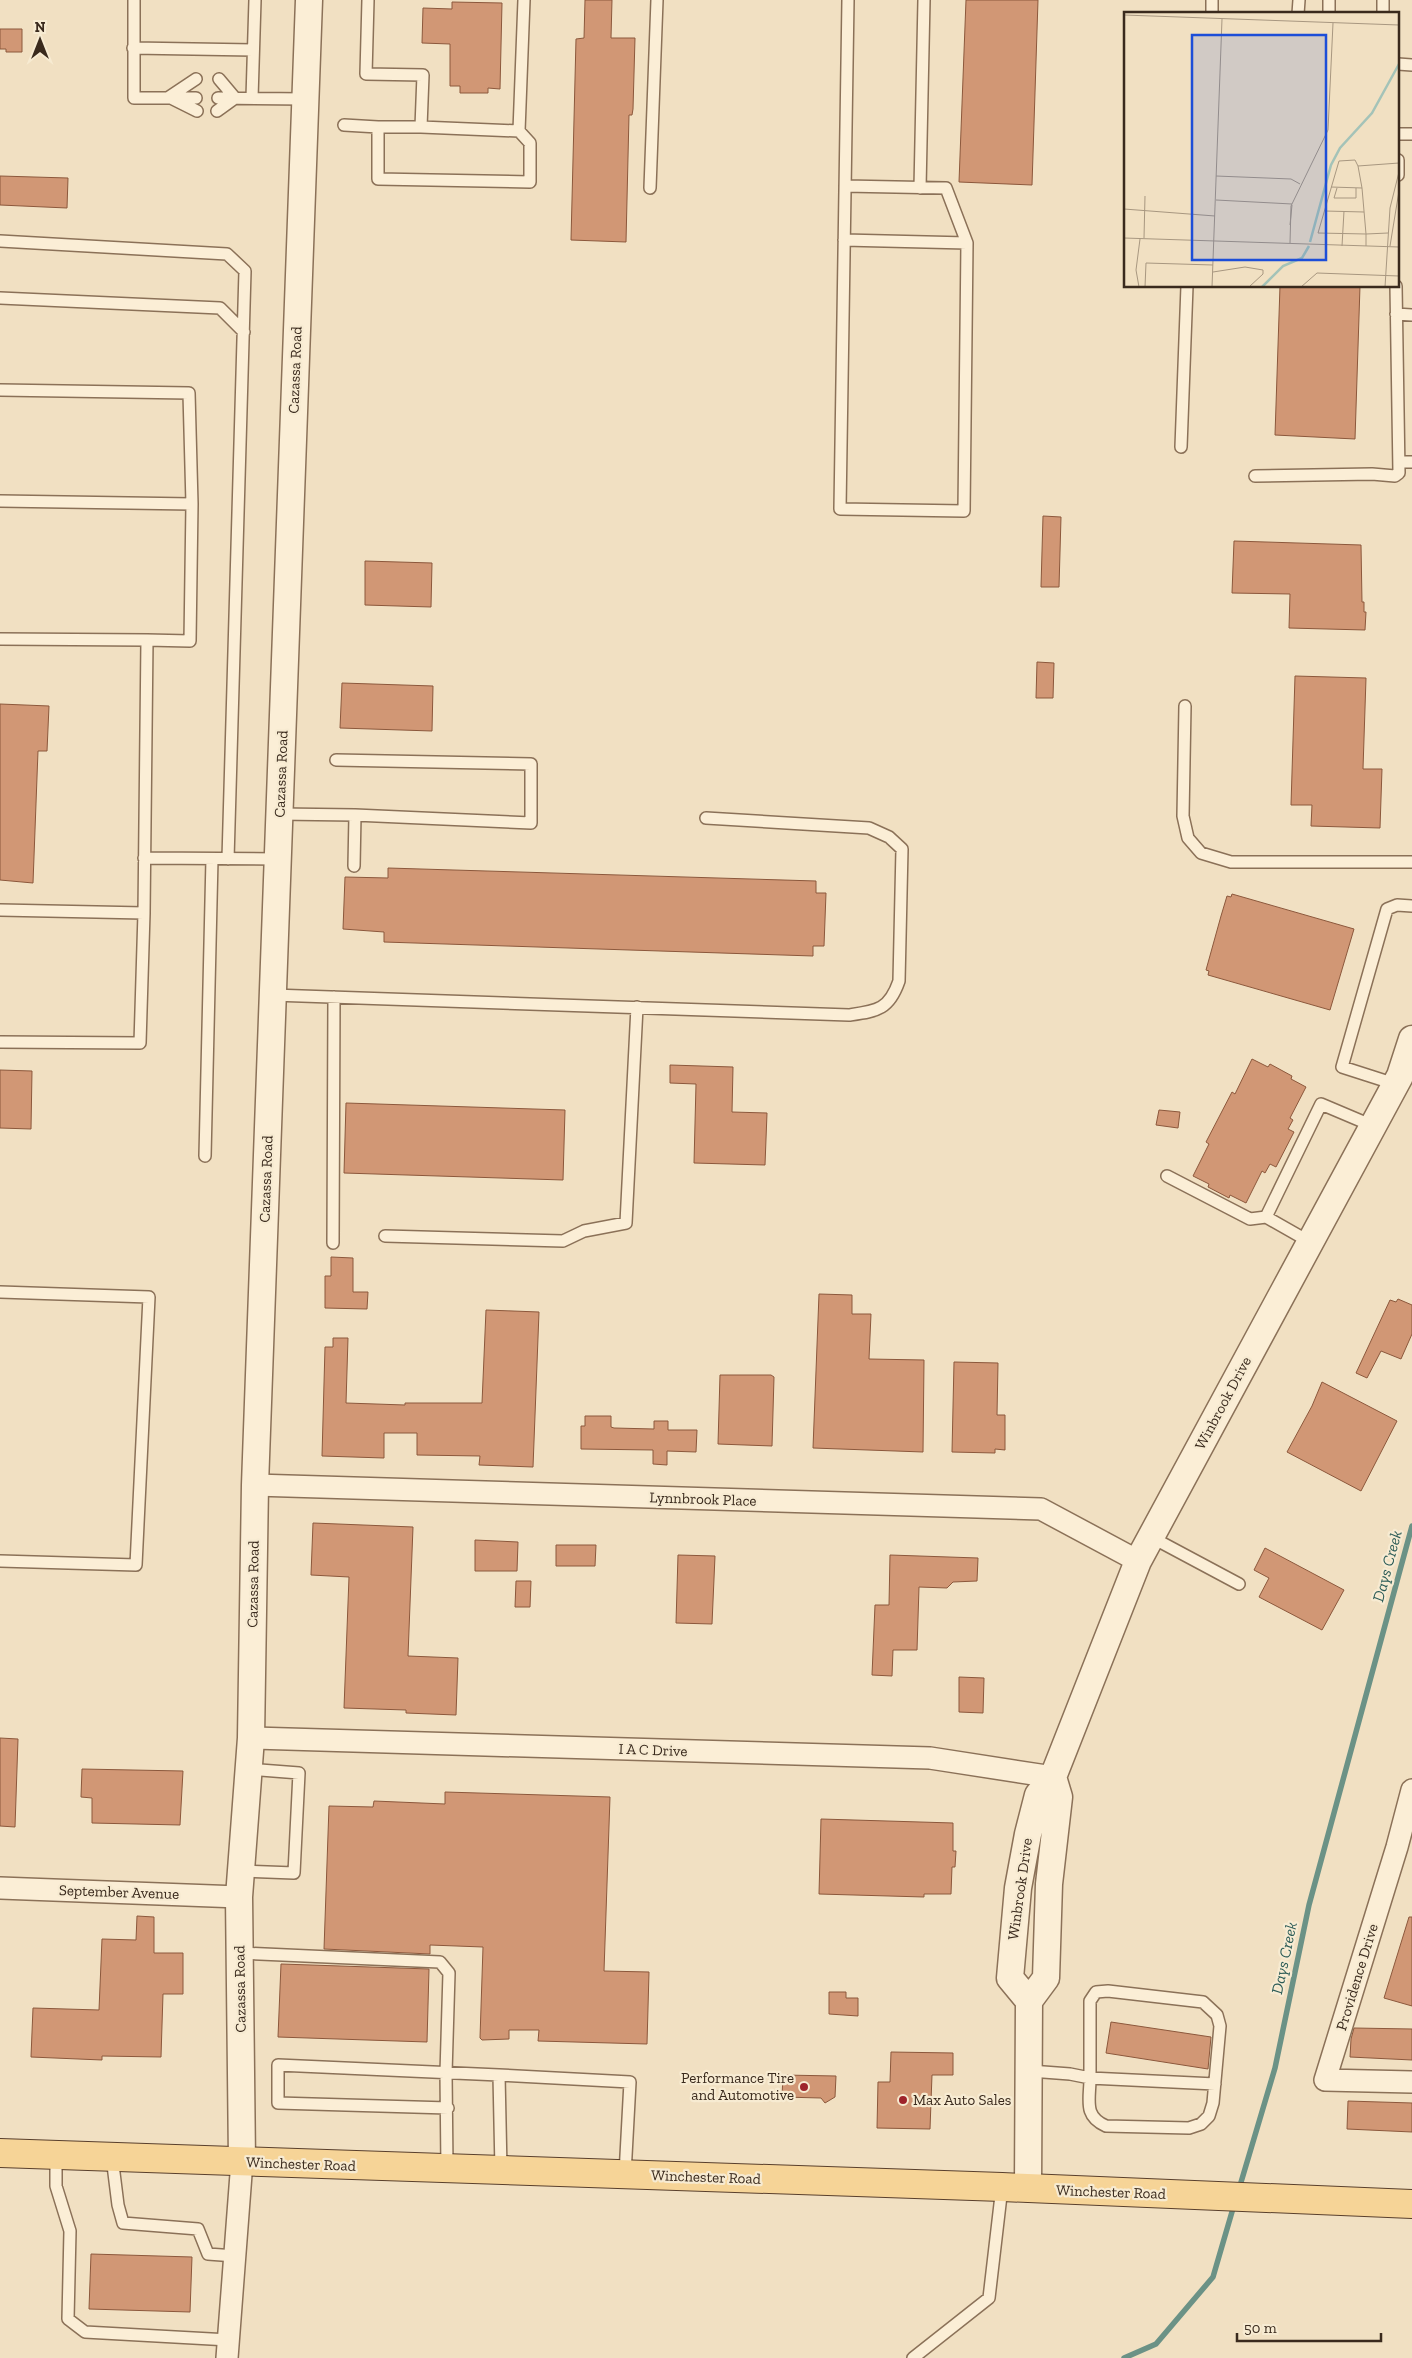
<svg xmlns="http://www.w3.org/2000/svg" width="1412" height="2358" font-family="'Zilla Slab',serif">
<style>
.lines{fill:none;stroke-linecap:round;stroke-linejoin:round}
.stream{stroke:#6b9286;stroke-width:5.5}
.building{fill:#d19775;stroke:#8c583c}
.service-casing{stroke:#8b7158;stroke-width:14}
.minor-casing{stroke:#8b7158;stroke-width:24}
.tertiary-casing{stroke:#8b7158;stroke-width:29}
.primary-casing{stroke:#593f2c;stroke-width:30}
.service{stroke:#fbeed6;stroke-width:11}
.minor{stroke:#fbeed6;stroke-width:21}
.tertiary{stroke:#fbeed6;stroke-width:26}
.primary{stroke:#f6d497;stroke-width:28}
.poi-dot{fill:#9e242b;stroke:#f7ebd2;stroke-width:2}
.labels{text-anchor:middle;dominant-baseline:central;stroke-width:4.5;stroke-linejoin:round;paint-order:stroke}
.street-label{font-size:15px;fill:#3a2a1d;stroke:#f7ebd2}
.poi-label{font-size:15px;fill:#3a2a1d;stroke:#f7ebd2;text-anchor:end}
.water-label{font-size:16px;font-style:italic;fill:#2b5b56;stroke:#f7ebd2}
.inset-river{fill:none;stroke:#a4c3b8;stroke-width:2.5}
.inset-road{fill:none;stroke:#a89780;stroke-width:1}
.view{fill:#1d4ed8;fill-opacity:0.15;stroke:#1d4ed8;stroke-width:2.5}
.inset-edge{fill:none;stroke:#3a2a1d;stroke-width:2.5}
</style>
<rect width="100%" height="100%" fill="#f1e0c2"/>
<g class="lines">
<path class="stream" d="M 1239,2189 L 1275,2068 L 1309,1905 L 1412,1526
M 1124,2358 L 1156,2344 L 1213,2277 L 1234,2205"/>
</g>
<path class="building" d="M 585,0 L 612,0 L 611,38 L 635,38 L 633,109 L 632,115 L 629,115 L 626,242 L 571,240 L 576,39 L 584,38 Z
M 966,0 L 1038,0 L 1032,185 L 959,182 Z
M 452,2 L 502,3 L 500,89 L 488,88 L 488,93 L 460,93 L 460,86 L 450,86 L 450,44 L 422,43 L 423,8 L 452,9 Z
M 0,29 L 22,29 L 22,52 L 6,52 L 6,49 L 0,49 Z
M 0,176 L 68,178 L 67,208 L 0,205 Z
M 1280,286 L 1360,286 L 1355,439 L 1275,435 Z
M 1043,516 L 1061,517 L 1059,587 L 1041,587 Z
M 1234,541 L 1361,545 L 1362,602 L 1364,602 L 1364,612 L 1366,612 L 1365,630 L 1289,628 L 1290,594 L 1232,593 Z
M 365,561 L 432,563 L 431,607 L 365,605 Z
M 1037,662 L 1054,663 L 1053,698 L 1036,698 Z
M 1295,676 L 1366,678 L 1363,769 L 1382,769 L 1380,828 L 1311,826 L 1312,805 L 1291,805 Z
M 342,683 L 433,686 L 432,731 L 340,728 Z
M 0,704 L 49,706 L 47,751 L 38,751 L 33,883 L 0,880 Z
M 388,868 L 816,881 L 816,893 L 826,893 L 824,946 L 813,946 L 813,956 L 384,942 L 384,932 L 343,929 L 345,877 L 388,878 Z
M 1232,894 L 1354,929 L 1330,1010 L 1208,975 L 1209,971 L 1206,970 L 1221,916 L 1227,896 L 1231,897 Z
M 1252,1059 L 1268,1067 L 1270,1064 L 1292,1076 L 1291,1079 L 1306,1087 L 1290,1118 L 1293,1120 L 1288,1129 L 1294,1132 L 1276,1167 L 1270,1164 L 1265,1173 L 1262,1171 L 1246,1203 L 1230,1195 L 1229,1198 L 1208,1187 L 1209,1184 L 1193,1176 L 1209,1144 L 1206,1142 L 1232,1092 L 1235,1094 Z
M 670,1065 L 733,1067 L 732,1112 L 767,1113 L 765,1165 L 694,1163 L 696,1084 L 670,1083 Z
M 0,1070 L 32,1071 L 31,1129 L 0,1128 Z
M 346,1103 L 565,1110 L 563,1180 L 344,1173 Z
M 1159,1110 L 1180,1112 L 1178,1128 L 1156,1125 Z
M 331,1257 L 353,1258 L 353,1292 L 368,1292 L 367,1309 L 325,1308 L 325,1276 L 331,1276 Z
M 819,1294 L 852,1295 L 852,1314 L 871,1314 L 869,1359 L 924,1360 L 923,1452 L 813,1448 Z
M 1398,1299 L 1412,1305 L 1412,1334 L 1401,1359 L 1381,1351 L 1367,1378 L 1356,1373 L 1390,1300 L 1396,1302 Z
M 486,1310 L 539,1312 L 533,1467 L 479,1465 L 480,1456 L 417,1455 L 417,1433 L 384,1433 L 384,1458 L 322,1456 L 325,1347 L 333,1347 L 333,1338 L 348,1338 L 346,1403 L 405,1405 L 405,1403 L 482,1403 Z
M 954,1362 L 998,1363 L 997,1415 L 1005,1415 L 1005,1450 L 995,1449 L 995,1453 L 952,1452 Z
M 720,1375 L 771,1375 L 774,1377 L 772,1446 L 718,1444 Z
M 1322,1382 L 1397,1421 L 1361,1491 L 1287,1452 L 1312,1406 Z
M 585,1416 L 611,1416 L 611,1427 L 614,1428 L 654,1429 L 654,1421 L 668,1421 L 668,1430 L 697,1430 L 696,1452 L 667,1451 L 667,1465 L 653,1464 L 653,1450 L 581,1449 L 581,1426 L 585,1426 Z
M 313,1523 L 413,1527 L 408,1656 L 458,1658 L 456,1715 L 406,1713 L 406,1710 L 344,1708 L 349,1577 L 311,1575 Z
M 475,1540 L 518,1542 L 517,1571 L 475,1571 Z
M 556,1545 L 596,1545 L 595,1566 L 556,1566 Z
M 1265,1548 L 1344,1590 L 1322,1630 L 1259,1597 L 1269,1578 L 1254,1570 Z
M 678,1555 L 715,1556 L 712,1624 L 676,1623 Z
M 890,1555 L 978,1558 L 977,1581 L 953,1582 L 947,1588 L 919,1587 L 917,1650 L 893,1650 L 892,1676 L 872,1675 L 875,1605 L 889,1605 Z
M 516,1581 L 531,1581 L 530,1607 L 515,1607 Z
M 959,1677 L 984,1678 L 983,1713 L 959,1712 Z
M 0,1738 L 18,1739 L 15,1827 L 0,1826 Z
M 82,1769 L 183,1771 L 180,1825 L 92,1823 L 92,1798 L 81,1797 Z
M 445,1792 L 610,1797 L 604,1971 L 649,1972 L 647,2044 L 538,2041 L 539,2030 L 509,2030 L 509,2039 L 482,2040 L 480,2038 L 483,1947 L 430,1945 L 430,1954 L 324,1949 L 329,1806 L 373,1807 L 374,1801 L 445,1804 Z
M 821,1819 L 953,1823 L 953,1851 L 956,1851 L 955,1867 L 952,1867 L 951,1894 L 924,1894 L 924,1897 L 819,1894 Z
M 137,1916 L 154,1917 L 154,1953 L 183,1953 L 183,1994 L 163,1994 L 161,2057 L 102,2056 L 102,2060 L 31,2057 L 33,2008 L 99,2010 L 102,1939 L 136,1940 Z
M 1409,1917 L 1412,1917 L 1412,2006 L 1384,1998 Z
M 281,1964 L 429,1969 L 427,2042 L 278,2037 Z
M 829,1992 L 846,1992 L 846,1998 L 858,1998 L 858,2016 L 829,2014 Z
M 1111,2022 L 1211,2037 L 1208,2069 L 1106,2053 Z
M 1354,2028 L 1412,2029 L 1412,2060 L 1350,2057 L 1351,2039 Z
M 891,2052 L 953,2053 L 953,2075 L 932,2075 L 930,2129 L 877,2128 L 878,2082 L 890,2082 Z
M 783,2075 L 836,2076 L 835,2097 L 825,2103 L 821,2098 L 782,2097 Z
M 1348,2101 L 1412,2103 L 1412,2132 L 1347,2129 Z
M 91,2254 L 192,2257 L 190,2312 L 89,2309 Z"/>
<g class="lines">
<defs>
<path id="service" d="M 134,0 L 134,98 L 196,98
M 368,0 L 366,74 L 423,75 L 421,127 L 519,131 L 524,0
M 1212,0 L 1212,14
M 1298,14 L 1299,0
M 1329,14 L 1329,0
M 1383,14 L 1383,0
M 133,48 L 253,50
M 1398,64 L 1412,65
M 196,79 L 169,97 L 197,111
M 218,98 L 305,99
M 252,98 L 255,0
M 217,111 L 235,98 L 219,79
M 344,125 L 378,127
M 421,127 L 378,127 L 378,179 L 530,182 L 530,143 L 519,131
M 1398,134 L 1412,134
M 1398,160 L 1398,175
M 845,186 L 946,188 L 967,243
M 650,188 L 657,0
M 920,188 L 924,0
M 844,240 L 967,243 L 964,511 L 840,509 L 848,0
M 0,241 L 227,254 L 245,271 L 228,859
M 0,298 L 220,308 L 244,332
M 1396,314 L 1412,315
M 0,390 L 189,393 L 192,504 L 190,641 L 147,640
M 1181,447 L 1187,286
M 1399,462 L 1412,462
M 1255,476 L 1372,474 L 1395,476 L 1399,473 L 1396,286
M 0,501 L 192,504
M 0,639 L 147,640 L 144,913 L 0,910
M 1185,706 L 1183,816 L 1188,838 L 1201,853 L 1231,862 L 1412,862
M 336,760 L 531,764 L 531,823 L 355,815
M 279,814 L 355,815 L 354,866
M 144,858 L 277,859
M 273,995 L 849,1015 C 877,1011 889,1010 899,981 L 902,849 L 889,837 L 869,828 L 706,818
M 0,1042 L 140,1043 L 144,913
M 1395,1084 L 1342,1067 L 1387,909 L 1397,905 L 1412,906
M 205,1156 L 212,859
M 1167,1176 L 1250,1219 L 1266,1217
M 385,1236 L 563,1241 L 584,1231 L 626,1223 L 637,1007
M 1310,1242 L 1266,1217 L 1321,1104 L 1373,1126
M 333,1243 L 334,997
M 0,1292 L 149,1297 L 136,1565 L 0,1561
M 1151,1537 L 1239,1584
M 241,1871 L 294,1873 L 299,1773 L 249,1769
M 240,1953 L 440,1962 L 449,1973 L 446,2073 L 447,2168
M 1030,2071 L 1070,2074 L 1090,2078 L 1090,2001 L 1096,1992 L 1108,1991 L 1203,2002 L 1217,2015 L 1220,2026 L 1213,2103 L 1209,2116 L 1201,2124 L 1189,2128 L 1106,2126 C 1083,2116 1090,2100 1090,2078 L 1215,2084
M 499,2075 L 630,2082 L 625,2174
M 448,2108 L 278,2103 L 278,2065 L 499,2075 L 501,2170
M 56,2155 L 56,2186 L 70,2231 L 68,2319 L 85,2332 L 229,2340
M 112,2157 L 118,2205 L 123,2223 L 198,2229 L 208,2254 L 235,2256
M 913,2358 L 989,2298 L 1002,2187"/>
<path id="minor" d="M 255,1485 L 1041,1509 L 1138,1561
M 251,1738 L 930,1758 L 1053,1777
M 1412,1790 L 1397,1847 L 1325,2080 L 1412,2082
M 0,1888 L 239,1897
M 227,2358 L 242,2161"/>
<path id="tertiary" d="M 1029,2001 L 1010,1978 L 1018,1888 L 1028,1834 L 1038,1795 L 1053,1777 L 1138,1561 L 1400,1076 L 1412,1039
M 242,2161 L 239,1897 L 251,1738 L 255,1485 L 309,0
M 1028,2188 L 1029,2001 L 1046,1978 L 1049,1884 L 1059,1797 L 1053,1777"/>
<path id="primary" d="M 0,2153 L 1002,2187 L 1412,2204"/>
</defs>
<use href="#service" class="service-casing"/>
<use href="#minor" class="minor-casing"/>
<use href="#tertiary" class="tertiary-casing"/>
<use href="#primary" class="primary-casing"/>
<use href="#service" class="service"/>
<use href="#minor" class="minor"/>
<use href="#tertiary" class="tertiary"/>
<use href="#primary" class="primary"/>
</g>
<g class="poi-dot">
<circle cx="804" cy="2087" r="5"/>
<circle cx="903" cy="2100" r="5"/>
</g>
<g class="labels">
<g class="street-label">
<text transform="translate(295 370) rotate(-88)">Cazassa Road</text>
<text transform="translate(281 774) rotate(-88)">Cazassa Road</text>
<text transform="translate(266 1179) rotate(-88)">Cazassa Road</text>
<text transform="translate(1223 1403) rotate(-62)">Winbrook Drive</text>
<text transform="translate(703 1499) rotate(2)">Lynnbrook Place</text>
<text transform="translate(253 1584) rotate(-89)">Cazassa Road</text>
<text transform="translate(653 1750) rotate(2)">I A C Drive</text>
<text transform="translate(1020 1889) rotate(-82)">Winbrook Drive</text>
<text transform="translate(119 1892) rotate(2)">September Avenue</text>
<text transform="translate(1357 1977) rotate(-73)">Providence Drive</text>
<text transform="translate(240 1989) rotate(-91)">Cazassa Road</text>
<text transform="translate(301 2164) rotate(2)">Winchester Road</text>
<text transform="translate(706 2177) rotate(2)">Winchester Road</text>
<text transform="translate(1111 2192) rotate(2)">Winchester Road</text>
</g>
<g class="poi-label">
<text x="794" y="2078">Performance Tire<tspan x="794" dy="17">and Automotive</tspan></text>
<text x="913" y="2100" text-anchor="start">Max Auto Sales</text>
</g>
<g class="water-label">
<text transform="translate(1387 1566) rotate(-75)">Days Creek</text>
<text transform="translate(1284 1958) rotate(-78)">Days Creek</text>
</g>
</g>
<g transform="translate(1124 12)">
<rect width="275" height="275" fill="#f1e0c2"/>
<path class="inset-river" d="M 186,230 L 207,153 L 216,136 L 248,101 L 275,52M 138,275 L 159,254 L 178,246 L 185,234"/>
<path class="inset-road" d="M 0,3 L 275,13M 234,154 L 275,151M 92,164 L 167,167 L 176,172M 207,175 L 238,176M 213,176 L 210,186 L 232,186 L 232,176M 92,188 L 168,192M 0,197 L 91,204M 201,199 L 240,200M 166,213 L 168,193M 0,226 L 275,235M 20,226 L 21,184M 166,231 L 167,194 L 204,118 L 209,11M 218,234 L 220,199M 242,234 L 242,222 L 238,176 L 234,154 L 231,148 L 215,149 L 194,221 L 242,222 L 264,221M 266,234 L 275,179M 89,260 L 121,255 L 139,258 L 139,262 L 125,275M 15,275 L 12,258 L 16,227M 21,275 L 22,251 L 89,253M 88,275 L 98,7M 177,275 L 193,261 L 275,264M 261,275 L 266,196 L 275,160"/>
<path class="view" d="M 68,23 L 202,23 L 202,248 L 68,248 Z"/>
<rect width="275" height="275" class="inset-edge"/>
</g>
<g transform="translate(40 40)" stroke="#f7ebd2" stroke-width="4" paint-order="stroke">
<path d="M0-4L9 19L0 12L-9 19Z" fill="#3a2a1d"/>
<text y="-8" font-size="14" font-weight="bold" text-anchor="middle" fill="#3a2a1d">N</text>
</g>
<path d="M1237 2333v8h144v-8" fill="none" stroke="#3a2a1d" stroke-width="2.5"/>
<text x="1244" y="2333" font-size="15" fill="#3a2a1d" stroke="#f7ebd2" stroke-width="4" paint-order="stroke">50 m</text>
</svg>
